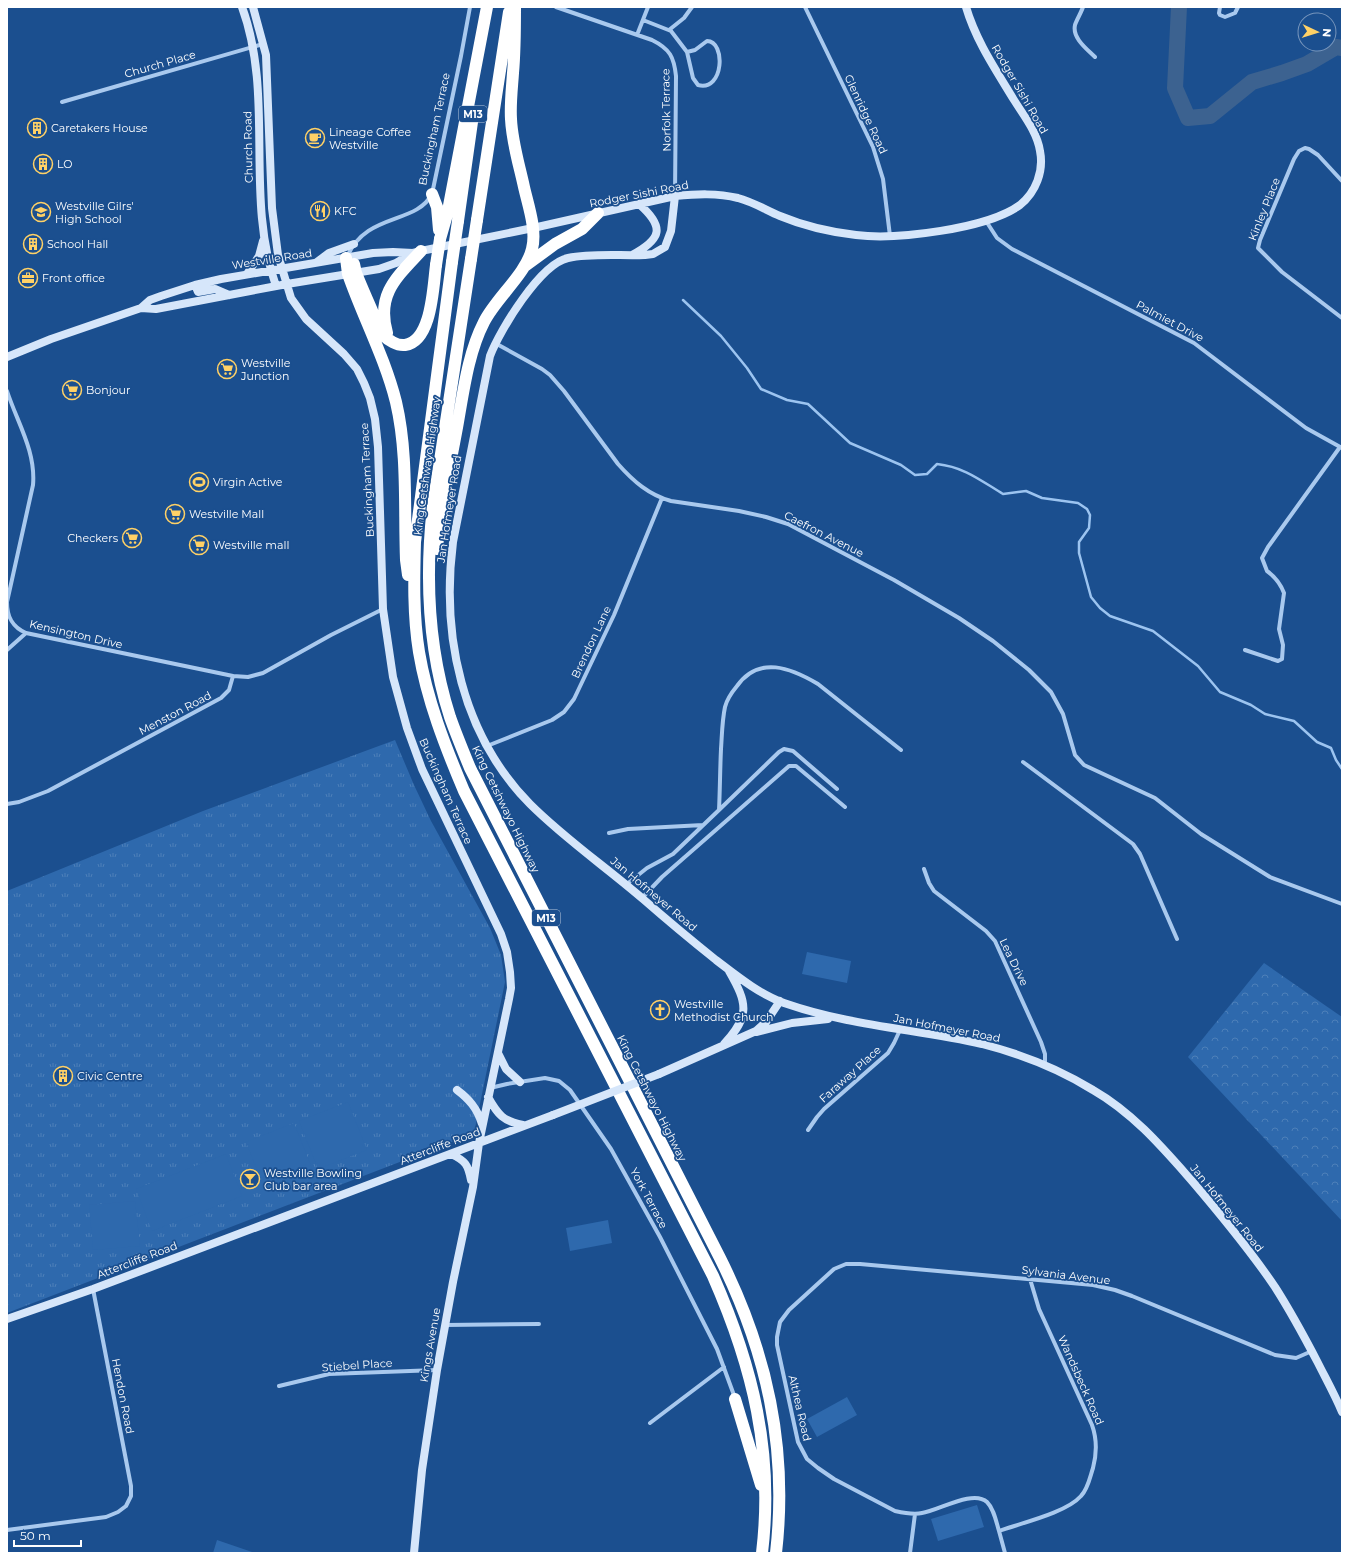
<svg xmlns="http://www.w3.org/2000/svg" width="1349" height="1560" font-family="Montserrat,sans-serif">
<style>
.forest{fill:url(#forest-crowns)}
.park{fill:url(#park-tufts)}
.pitch{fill:#2e69ad}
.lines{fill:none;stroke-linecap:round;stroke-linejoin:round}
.stream{stroke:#9cc4f0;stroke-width:2.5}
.river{stroke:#3c6290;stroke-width:16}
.street{stroke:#a9c9ee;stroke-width:4}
.secondary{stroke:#d6e6fa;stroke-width:8}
.highway{stroke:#fff;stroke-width:12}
.secondary-bridge{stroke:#d6e6fa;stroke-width:8}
.highway-bridge{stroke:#fff;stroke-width:12}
.labels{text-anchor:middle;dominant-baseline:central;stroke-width:3.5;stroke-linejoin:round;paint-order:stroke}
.shield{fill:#1b4f8f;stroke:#bbcadd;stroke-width:1}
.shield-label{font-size:10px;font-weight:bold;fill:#fff}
.street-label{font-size:11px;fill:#fff;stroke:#1b4f8f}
.poi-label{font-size:11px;fill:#fff;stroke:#1b4f8f;text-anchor:start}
</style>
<defs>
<pattern id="forest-crowns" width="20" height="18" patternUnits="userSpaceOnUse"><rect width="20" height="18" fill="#2e69ad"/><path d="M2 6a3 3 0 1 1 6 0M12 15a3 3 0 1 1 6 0" fill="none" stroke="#4d80b9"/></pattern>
<pattern id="park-tufts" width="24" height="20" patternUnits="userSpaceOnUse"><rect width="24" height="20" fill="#2e69ad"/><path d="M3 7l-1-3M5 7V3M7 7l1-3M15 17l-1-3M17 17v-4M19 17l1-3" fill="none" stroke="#4d80b9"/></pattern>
</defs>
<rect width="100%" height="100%" fill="#1b4f8f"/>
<path class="forest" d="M 1264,963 L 1342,1017 L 1342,1221 L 1188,1057 Z"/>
<path class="park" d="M 395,740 L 414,785 L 431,821 L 490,928 L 501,955 L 505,982 L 475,1128 L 470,1135 L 7,1313 L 7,891 L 203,811 Z"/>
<path class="pitch" d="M 807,952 L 851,961 L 847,983 L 802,974 Z
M 348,1102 L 367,1150 L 318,1169 L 299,1121 Z
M 294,1123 L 313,1171 L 265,1190 L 246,1142 Z
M 226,1154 L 242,1196 L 152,1231 L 136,1189 Z
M 135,1201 L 140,1246 L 93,1250 L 89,1205 Z
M 608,1220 L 612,1243 L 570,1251 L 566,1228 Z
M 847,1397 L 857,1415 L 817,1437 L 807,1419 Z
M 977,1505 L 984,1527 L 938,1541 L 931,1519 Z
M 217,1540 L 255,1553 L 213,1553 Z"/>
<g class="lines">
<path class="stream" d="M 683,300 L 721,336 L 747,368 L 761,389 L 787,400 L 808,404 L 850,443 L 901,465 L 915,475 L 927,474 L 937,464 C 964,467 980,480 1003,494 L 1026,491 L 1042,498 L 1078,503 L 1087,509 L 1090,515 L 1089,528 L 1079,542 L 1079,553 L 1091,597 L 1100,608 L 1110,616 L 1153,631 L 1198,666 L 1220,692 L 1251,705 L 1265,714 L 1294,721 L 1317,742 L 1331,748 L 1336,760 L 1342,769"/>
<path class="river" d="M 1179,7 L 1175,88 L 1188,118 L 1210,116 L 1252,82 L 1282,73 L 1307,64 L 1336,47 L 1342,48"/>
<path class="street" d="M 556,7 L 652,40 C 670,49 674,57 676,76 L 675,196
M 805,7 L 873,147 L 883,179 L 890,236
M 1083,7 C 1081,13 1077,19 1075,25 C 1072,38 1087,49 1095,57
M 1220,7 L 1219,13 L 1220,15 L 1225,17 L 1235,13 L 1238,7
M 643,20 L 671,31 L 687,52 L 693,78 L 698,85 C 724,92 726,41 707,41 L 695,50 L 687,52
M 669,30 L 684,18 L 692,7
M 637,35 L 648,7
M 62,102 L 263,44
M 1342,181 L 1318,155 L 1309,149 L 1305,148 L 1299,151 L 1294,159 L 1260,240 L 1258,248 L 1282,272 L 1342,318
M 986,221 L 997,238 L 1012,249 L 1194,343 L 1306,428 L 1342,448
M 347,257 C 366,212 416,225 432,194 L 461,56 L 470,7
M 495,343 L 542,369 L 550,375 L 564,391 L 618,464 C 633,481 649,495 671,501 L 739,511 L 766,517 L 788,524 L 894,580 L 959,618 L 993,641 L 1029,670 L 1051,692 L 1063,714 L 1075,755 L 1084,765 L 1155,798 L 1201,834 L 1270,877 L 1342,904
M 7,391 C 17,422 36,451 33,485 L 7,602 C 7,617 12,627 26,633 L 233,676
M 7,650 L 26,633
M 1245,650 L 1278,661 L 1282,659 L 1283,645 L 1279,629 L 1284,593 C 1281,585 1274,576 1267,571 L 1262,558 L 1268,547 L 1340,447
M 487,746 L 552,720 L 564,712 L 574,699 L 614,615 L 662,498
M 1023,762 L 1133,844 L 1140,854 L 1177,939
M 7,804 L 19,802 L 48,791 L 221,698 L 229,690 L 233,676 L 248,677 L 263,673 L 331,635 L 383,609
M 719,810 L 779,752 L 784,749 L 793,751 L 837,789
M 609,833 L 628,829 L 703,825
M 924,869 L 929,883 L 934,891 L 986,931 L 995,941 L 1041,1042 L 1045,1054 L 1045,1064
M 627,884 L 647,868 L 673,854 L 719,810 C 720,790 720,770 721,749 C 722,735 722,721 725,707 C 727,699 732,692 737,686 C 759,655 791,668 818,684 L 901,750
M 642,898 L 662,877 L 789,766 L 796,766 L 845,807
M 490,1088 L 507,1084 L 545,1078 L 559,1081 L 570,1090 L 611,1149 L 660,1237 L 717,1349 L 735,1398
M 808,1130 L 817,1117 L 824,1109 L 888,1053 L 894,1043 L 900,1030
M 445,1325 L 539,1324
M 279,1386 L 329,1374 L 437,1370
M 650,1423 L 724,1367
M 7,1530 L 106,1517 L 118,1512 L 126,1506 L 131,1496 L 131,1486 L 93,1289
M 999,1531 C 996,1521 994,1509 987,1502 C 973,1489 938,1511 922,1513 C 913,1515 904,1513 895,1511 L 834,1479 L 818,1468 L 807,1459 L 798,1442 L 777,1345 L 777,1337 L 780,1322 L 789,1310 L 834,1269 L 846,1264 L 860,1264 L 1093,1285 L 1115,1290 L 1132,1296 L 1275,1355 L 1296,1358 L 1312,1351
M 910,1553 L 915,1514
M 1005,1553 L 999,1531 C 1021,1523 1066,1513 1081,1496 C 1088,1489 1090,1477 1093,1468 C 1097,1453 1097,1439 1092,1425 L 1039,1309 L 1030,1279"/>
<path class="secondary" d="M 242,7 C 275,97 244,196 276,286
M 253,7 L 266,55 L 272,208 L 278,255 L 291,298 L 306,319 L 344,354 L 357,369 L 364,383 L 370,398 L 375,419 L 378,447 L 383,609 L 393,677 L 407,728 L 422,769 L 501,934 L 507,952 L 510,972 L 511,988 L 509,999 L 479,1143 L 473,1187 L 453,1282 L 437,1370 L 422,1470 L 414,1553
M 675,196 L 671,231 L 665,247 L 653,254 L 645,255 C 621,256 592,253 568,258 C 540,264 500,330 490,356 L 453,542 C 441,636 462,735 530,804 C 565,839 606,867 643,899 C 667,920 691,940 716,960 C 737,976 759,994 784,1003 C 850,1026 915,1029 982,1044 C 1021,1054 1059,1069 1093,1090 C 1133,1113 1162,1147 1192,1181 C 1221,1215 1250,1250 1275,1287 C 1291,1312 1305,1338 1318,1363 C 1326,1379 1335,1395 1342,1412
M 632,255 C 662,239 665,227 639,204
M 317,262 L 329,253 L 354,244
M 247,274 L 259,256 L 263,241
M 195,285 L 198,292 L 215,289 L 229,295
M 141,308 L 156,309 L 287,284 L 379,269 L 396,263 L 413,253 L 421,251 L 533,228 L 675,196 C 697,194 717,193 738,198 C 753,202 766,210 780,216 C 804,226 830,232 856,235 C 896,240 987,229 1020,205 C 1036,192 1044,171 1040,151 C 1037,132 1024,116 1014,100 C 996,70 976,41 966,7
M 7,357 L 51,339 L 141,308 L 150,300 L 161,296 L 195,285 L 221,279 L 373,253 L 393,252 L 413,253
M 757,1032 L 792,1023 L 828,1019
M 724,1044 C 750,1016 748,1004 729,971
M 498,1053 L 506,1069 L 520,1082
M 659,1074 L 756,1031 L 766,1022 L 780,1001
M 457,1090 C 469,1099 477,1108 482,1124
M 488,1097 C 498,1115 503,1121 523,1125
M 451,1154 C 466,1161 468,1165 471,1180
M 7,1319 L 93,1289 L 553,1115"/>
<path class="highway" d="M 432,194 L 437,207 L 439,230
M 477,220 L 509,12
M 458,221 L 473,115
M 440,239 L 448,211 L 487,7
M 346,258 L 348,274 C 363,317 385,358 396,402 C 408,453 404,508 406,560 L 408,575
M 471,259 L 433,506 C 425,577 428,649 450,717 C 456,734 463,751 470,768 L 720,1258 C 767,1352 788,1448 776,1553
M 452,262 L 415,542 C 414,578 413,615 419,652 C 427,700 445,746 464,791 L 713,1276 C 753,1367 774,1453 762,1553
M 354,264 L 356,273 C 361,286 367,299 373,313 C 376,320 378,328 383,335 C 388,340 397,346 405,345 C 432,341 433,287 436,265
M 525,266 L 555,244 L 582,229 L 598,213
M 387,333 C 376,294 397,277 421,251
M 437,549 C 440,510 449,471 456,433 C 463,396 467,355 484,322 C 496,298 526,274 532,249 C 537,230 528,205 524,187 C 519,164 512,142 511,119 C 510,104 512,88 513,73 C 515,51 515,29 515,7
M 735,1399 L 761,1485"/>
<path class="secondary-bridge" d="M 553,1115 L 659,1074"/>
<path class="highway-bridge" d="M 471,259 L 477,220
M 452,262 L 458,221
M 436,265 L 440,239"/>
</g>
<defs>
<symbol id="building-ring" viewBox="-11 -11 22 22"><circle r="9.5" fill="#1b4f8f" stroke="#ffd166" stroke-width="1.5"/><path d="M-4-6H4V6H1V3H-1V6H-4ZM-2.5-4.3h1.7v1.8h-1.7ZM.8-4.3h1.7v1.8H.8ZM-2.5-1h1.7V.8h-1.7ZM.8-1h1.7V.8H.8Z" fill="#ffd166"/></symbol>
<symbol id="cafe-ring" viewBox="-11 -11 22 22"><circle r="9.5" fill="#1b4f8f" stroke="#ffd166" stroke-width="1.5"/><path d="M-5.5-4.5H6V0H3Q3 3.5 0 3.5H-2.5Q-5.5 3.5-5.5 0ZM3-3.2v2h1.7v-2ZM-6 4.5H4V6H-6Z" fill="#ffd166"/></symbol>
<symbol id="restaurant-ring" viewBox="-11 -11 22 22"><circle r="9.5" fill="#1b4f8f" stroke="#ffd166" stroke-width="1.5"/><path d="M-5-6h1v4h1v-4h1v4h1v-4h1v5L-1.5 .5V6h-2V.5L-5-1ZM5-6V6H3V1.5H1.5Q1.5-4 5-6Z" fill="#ffd166"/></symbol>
<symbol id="school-ring" viewBox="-11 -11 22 22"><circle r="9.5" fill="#1b4f8f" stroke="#ffd166" stroke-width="1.5"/><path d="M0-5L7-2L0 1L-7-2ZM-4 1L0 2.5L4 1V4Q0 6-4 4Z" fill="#ffd166"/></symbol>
<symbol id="office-ring" viewBox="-11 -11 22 22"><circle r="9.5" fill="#1b4f8f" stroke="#ffd166" stroke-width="1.5"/><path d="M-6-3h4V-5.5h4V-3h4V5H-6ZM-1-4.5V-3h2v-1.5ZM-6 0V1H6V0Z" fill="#ffd166"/></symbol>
<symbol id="supermarket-ring" viewBox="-11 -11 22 22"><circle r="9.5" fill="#1b4f8f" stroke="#ffd166" stroke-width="1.5"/><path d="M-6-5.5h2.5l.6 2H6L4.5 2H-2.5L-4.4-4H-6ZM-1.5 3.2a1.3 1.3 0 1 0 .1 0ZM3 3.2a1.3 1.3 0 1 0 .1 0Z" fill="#ffd166"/></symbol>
<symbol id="stadium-ring" viewBox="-11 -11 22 22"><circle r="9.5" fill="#1b4f8f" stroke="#ffd166" stroke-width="1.5"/><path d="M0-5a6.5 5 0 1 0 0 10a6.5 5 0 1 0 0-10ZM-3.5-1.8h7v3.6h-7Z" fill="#ffd166"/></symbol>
<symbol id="church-ring" viewBox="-11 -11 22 22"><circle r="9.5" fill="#1b4f8f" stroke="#ffd166" stroke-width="1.5"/><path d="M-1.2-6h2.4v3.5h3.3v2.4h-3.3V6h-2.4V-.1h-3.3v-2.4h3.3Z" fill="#ffd166"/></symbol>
<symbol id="bar-ring" viewBox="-11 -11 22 22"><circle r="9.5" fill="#1b4f8f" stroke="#ffd166" stroke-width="1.5"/><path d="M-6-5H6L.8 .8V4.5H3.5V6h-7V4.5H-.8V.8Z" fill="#ffd166"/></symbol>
</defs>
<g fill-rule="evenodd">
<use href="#building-ring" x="26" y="117" width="22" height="22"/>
<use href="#cafe-ring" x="304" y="127" width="22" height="22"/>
<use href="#building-ring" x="32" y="153" width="22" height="22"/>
<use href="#restaurant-ring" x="309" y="200" width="22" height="22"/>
<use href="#school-ring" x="30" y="201" width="22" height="22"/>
<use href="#building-ring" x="22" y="233" width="22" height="22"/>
<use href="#office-ring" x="17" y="267" width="22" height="22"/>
<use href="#supermarket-ring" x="216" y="358" width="22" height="22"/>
<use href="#supermarket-ring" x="61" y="379" width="22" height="22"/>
<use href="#stadium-ring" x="188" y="471" width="22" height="22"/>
<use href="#supermarket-ring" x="164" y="503" width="22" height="22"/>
<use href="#supermarket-ring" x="121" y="527" width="22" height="22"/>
<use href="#supermarket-ring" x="188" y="534" width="22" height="22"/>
<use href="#church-ring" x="649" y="999" width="22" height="22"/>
<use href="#building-ring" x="52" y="1065" width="22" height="22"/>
<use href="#bar-ring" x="239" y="1168" width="22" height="22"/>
</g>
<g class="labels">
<g class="shield">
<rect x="459" y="106" width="28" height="16" rx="3"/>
<rect x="532" y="910" width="28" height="16" rx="3"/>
</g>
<g class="shield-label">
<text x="473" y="114">M13</text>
<text x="546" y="918">M13</text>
</g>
<g class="street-label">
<text transform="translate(160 64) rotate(-16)">Church Place</text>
<text transform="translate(1020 89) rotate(60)">Rodger Sishi Road</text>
<text transform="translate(666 110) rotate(-91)">Norfolk Terrace</text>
<text transform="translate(866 114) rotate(65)">Glenridge Road</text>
<text transform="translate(434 129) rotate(-78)">Buckingham Terrace</text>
<text transform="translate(248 147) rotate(-91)">Church Road</text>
<text transform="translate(639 194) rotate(-11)">Rodger Sishi Road</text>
<text transform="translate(1264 209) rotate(-68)">Kinley Place</text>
<text transform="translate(272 259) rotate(-9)">Westville Road</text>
<text transform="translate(1170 321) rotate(28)">Palmiet Drive</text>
<text transform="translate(427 466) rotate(-82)">King Cetshwayo Highway</text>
<text transform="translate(367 480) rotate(-93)">Buckingham Terrace</text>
<text transform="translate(449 509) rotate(-81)">Jan Hofmeyer Road</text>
<text transform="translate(824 534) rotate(27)">Caefron Avenue</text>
<text transform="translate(76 634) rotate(13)">Kensington Drive</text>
<text transform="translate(591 642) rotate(-65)">Brendon Lane</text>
<text transform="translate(175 713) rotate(-28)">Menston Road</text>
<text transform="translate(446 791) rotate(66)">Buckingham Terrace</text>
<text transform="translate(506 809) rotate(64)">King Cetshwayo Highway</text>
<text transform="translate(654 894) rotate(40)">Jan Hofmeyer Road</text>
<text transform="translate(1014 962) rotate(64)">Lea Drive</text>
<text transform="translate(947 1028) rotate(11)">Jan Hofmeyer Road</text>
<text transform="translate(850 1074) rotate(-42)">Faraway Place</text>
<text transform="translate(652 1098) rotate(63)">King Cetshwayo Highway</text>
<text transform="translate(440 1146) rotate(-21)">Attercliffe Road</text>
<text transform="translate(649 1198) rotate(62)">York Terrace</text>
<text transform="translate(1227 1208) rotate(51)">Jan Hofmeyer Road</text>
<text transform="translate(137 1260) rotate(-21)">Attercliffe Road</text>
<text transform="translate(1066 1275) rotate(7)">Sylvania Avenue</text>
<text transform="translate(430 1345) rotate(-80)">Kings Avenue</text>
<text transform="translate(357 1365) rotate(-4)">Stiebel Place</text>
<text transform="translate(1081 1380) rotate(66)">Wandsbeck Road</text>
<text transform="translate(123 1396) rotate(79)">Hendon Road</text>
<text transform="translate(800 1408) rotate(77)">Althea Road</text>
</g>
<g class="poi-label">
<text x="51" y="128">Caretakers House</text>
<text x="329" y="132">Lineage Coffee<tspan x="329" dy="13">Westville</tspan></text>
<text x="57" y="164">LO</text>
<text x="55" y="206">Westville Gilrs'<tspan x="55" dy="13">High School</tspan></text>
<text x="334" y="211">KFC</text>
<text x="47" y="244">School Hall</text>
<text x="42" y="278">Front office</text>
<text x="241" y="363">Westville<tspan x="241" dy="13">Junction</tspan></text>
<text x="86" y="390">Bonjour</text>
<text x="213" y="482">Virgin Active</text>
<text x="189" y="514">Westville Mall</text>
<text x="118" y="538" text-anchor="end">Checkers</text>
<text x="213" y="545">Westville mall</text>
<text x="674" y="1004">Westville<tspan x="674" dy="13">Methodist Church</tspan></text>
<text x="77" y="1076">Civic Centre</text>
<text x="264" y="1173">Westville Bowling<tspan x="264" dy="13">Club bar area</tspan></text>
</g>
</g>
<rect width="1349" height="1560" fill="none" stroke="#ffffff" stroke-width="16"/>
<g transform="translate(1317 32) rotate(94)"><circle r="19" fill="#1b4f8f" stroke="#7695bc"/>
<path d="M0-3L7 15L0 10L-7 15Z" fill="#ffd166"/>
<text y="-6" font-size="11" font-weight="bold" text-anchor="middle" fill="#ffffff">N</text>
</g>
<path d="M14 1540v6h67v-6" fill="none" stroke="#ffffff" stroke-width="2"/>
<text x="20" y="1540" font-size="12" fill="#ffffff" stroke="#1b4f8f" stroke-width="3" paint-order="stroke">50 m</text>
</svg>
